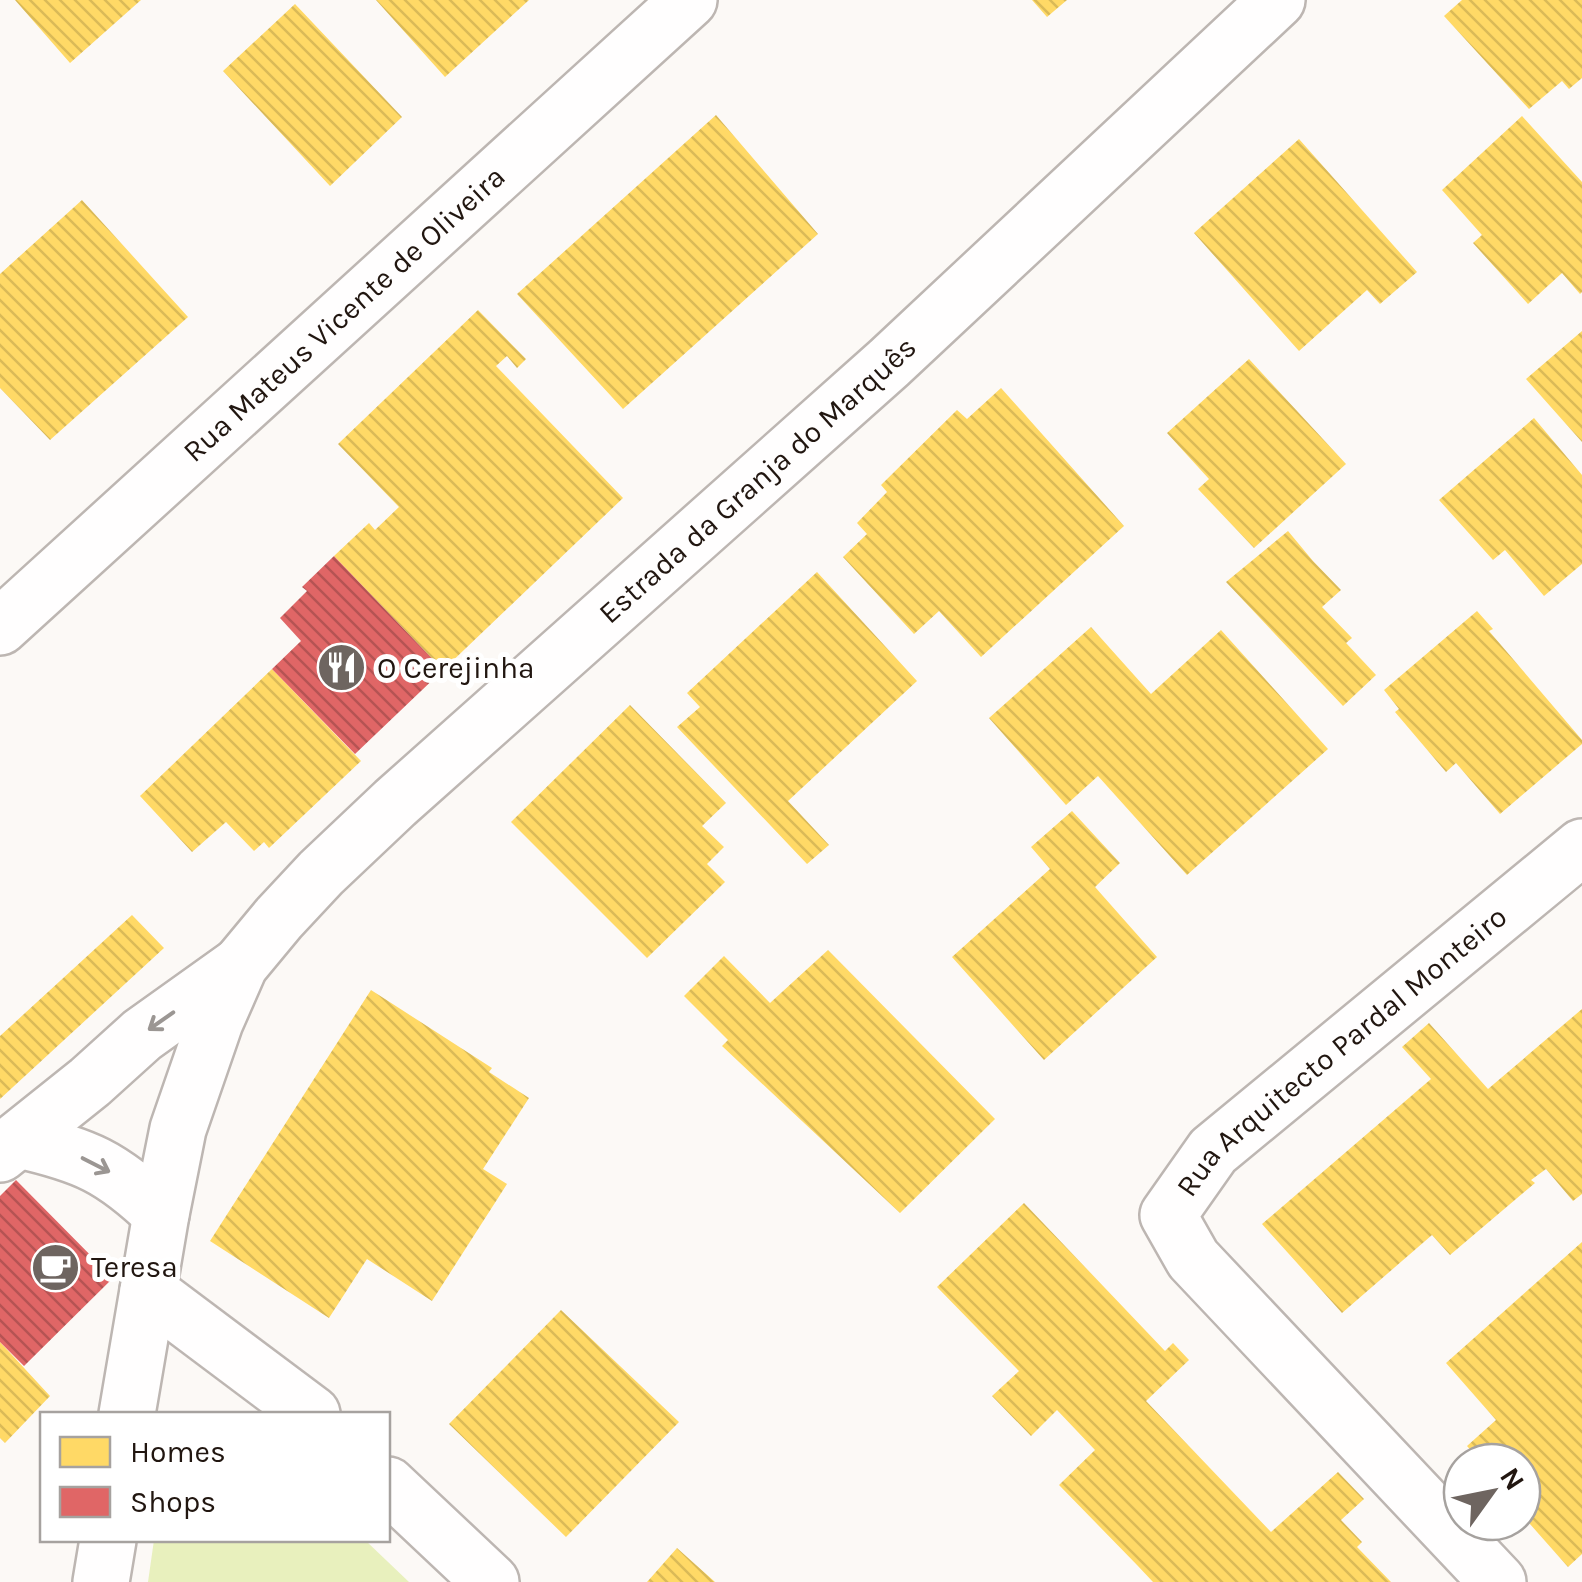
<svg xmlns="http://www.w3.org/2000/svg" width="1582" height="1582" font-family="Karla,sans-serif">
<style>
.green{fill:#e8f0bd}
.homes{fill:url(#homes-back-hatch)}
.shops{fill:url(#shops-back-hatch)}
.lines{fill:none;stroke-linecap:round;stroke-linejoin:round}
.minor-casing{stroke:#bdb6b2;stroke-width:60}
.major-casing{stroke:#bdb6b2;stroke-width:60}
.minor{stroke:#fffefe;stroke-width:55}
.major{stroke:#fffefe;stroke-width:55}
.oneway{stroke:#9b9693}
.labels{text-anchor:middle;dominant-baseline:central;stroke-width:10;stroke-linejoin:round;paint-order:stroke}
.street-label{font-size:30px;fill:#211610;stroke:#fff}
.poi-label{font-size:30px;fill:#211610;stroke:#fff;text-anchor:start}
</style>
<defs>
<pattern id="homes-back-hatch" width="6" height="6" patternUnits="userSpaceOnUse" patternTransform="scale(2.5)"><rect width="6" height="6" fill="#ffd966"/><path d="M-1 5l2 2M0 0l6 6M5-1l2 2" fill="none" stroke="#daba57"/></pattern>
<pattern id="shops-back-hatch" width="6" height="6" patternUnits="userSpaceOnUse" patternTransform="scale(2.5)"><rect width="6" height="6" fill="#e06666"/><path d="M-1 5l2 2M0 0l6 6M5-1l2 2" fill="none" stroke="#b55353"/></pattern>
</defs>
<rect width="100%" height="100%" fill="#fcf9f6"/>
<path class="green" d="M 154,1540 L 365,1540 L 409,1582 L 148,1582 Z"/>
<path class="homes" d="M 15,0 L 141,0 L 70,63 Z
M 376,0 L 529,0 L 445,77 Z
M 1032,0 L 1067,0 L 1047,17 Z
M 1462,0 L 1582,0 L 1582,78 L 1569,89 L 1562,81 L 1529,109 L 1444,16 Z
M 295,4 L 402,117 L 330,186 L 223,71 Z
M 716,115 L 818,234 L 623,409 L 517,294 Z
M 1522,116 L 1582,182 L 1582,292 L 1580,294 L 1562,273 L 1528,304 L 1473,243 L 1482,235 L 1442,190 Z
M 1299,139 L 1417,272 L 1380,304 L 1367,290 L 1299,351 L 1194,233 Z
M 82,200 L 188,317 L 50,440 L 0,388 L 0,274 Z
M 478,310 L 526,359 L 517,368 L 507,356 L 496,366 L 623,498 L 443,670 L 334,556 L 369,523 L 375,530 L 399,507 L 338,444 Z
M 1582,331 L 1582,442 L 1526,379 Z
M 1249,359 L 1346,464 L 1254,548 L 1198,489 L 1209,479 L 1167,433 Z
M 1001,388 L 1124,526 L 981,657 L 939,611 L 914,634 L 843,557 L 867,534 L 857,523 L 887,492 L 881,485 L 957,410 L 967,419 Z
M 1534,418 L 1582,475 L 1582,564 L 1544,596 L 1505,550 L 1493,560 L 1439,500 Z
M 1288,531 L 1313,561 L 1341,590 L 1322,607 L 1352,638 L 1346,643 L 1376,675 L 1343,706 L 1226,582 Z
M 817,572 L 917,681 L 788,801 L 829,845 L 807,864 L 677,727 L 700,707 L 687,693 Z
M 1477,611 L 1493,629 L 1489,631 L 1582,740 L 1582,744 L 1500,814 L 1456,763 L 1446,772 L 1395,712 L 1399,709 L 1384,690 Z
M 1091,627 L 1151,694 L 1221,630 L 1328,749 L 1187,875 L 1098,776 L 1066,805 L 989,718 Z
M 272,669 L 361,761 L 269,848 L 264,842 L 254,851 L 226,822 L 192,852 L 140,796 Z
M 630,705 L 726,803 L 702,826 L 724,847 L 707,864 L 725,882 L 647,958 L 511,822 Z
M 1072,811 L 1120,863 L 1095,887 L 1157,957 L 1044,1060 L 952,957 L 1050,869 L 1031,847 Z
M 132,915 L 164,948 L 0,1099 L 0,1036 Z
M 828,950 L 995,1119 L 900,1213 L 722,1046 L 728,1040 L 684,996 L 724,956 L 770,1003 Z
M 371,990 L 492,1068 L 489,1072 L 529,1098 L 483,1169 L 507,1184 L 432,1301 L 367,1259 L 329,1318 L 210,1241 Z
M 1582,1009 L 1582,1194 L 1573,1201 L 1546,1169 L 1531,1180 L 1535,1183 L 1450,1255 L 1432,1235 L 1342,1313 L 1262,1224 L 1431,1079 L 1402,1047 L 1429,1023 L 1488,1089 Z
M 1024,1203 L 1165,1351 L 1173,1343 L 1189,1360 L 1146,1401 L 1271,1532 L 1338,1472 L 1364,1499 L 1341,1520 L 1362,1542 L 1357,1547 L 1391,1582 L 1153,1582 L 1137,1565 L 1059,1485 L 1095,1450 L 1057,1410 L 1031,1436 L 992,1396 L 1019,1371 L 937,1287 Z
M 1582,1242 L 1582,1554 L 1568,1567 L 1522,1515 L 1522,1462 L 1481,1462 L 1467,1446 L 1496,1420 L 1446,1363 Z
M 561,1310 L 679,1422 L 566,1537 L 449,1424 Z
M 0,1342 L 50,1396 L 5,1443 L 0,1438 Z
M 677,1548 L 715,1582 L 647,1582 Z"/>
<path class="shops" d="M 334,556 L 443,670 L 355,754 L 272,669 L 301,641 L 280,618 L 307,591 L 302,587 Z
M 16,1180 L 113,1278 L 24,1366 L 0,1342 L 0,1196 Z"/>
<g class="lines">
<defs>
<g id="minor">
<path id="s1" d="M 0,627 L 689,0"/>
<path d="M 19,1140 C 85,1155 112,1167 161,1214"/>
<path d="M 0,1154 L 90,1082 L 142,1035 L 240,965"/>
<path d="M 148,1291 L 312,1414"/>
<path d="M 388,1485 L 491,1582"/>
<path id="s2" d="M 1498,1582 L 1193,1259 L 1168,1215 L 1213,1151 L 1582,847"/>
</g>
<g id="major">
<path id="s3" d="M 127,1414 L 161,1214 L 178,1129 L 215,1022 L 240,965 L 279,918 L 321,873 L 395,803 L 889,363 L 1277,0"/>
<path d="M 101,1582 L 108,1540"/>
</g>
</defs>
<use href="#minor" class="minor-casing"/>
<use href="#major" class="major-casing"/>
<use href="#minor" class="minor"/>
<use href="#major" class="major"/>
</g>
<defs><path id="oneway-shaft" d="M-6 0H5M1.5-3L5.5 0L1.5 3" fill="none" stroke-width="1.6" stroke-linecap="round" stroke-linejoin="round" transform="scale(2.5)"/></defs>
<g class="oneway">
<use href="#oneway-shaft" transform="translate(161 1021) rotate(145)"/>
<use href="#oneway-shaft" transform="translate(96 1165) rotate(27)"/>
</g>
<defs>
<symbol id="restaurant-disc" viewBox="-11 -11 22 22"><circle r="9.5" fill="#6e6560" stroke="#fff"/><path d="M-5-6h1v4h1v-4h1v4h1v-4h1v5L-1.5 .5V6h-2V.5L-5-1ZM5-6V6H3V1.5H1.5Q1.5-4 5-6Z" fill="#fff"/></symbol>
<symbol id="cafe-disc" viewBox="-11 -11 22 22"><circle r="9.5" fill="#6e6560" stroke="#fff"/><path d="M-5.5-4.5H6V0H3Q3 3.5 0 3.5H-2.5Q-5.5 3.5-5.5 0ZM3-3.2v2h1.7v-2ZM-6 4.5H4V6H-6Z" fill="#fff"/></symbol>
</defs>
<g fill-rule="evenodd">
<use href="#restaurant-disc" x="314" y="640" width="55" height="55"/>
<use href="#cafe-disc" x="28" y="1240" width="55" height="55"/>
</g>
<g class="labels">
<g class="street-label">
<text stroke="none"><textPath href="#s1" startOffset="465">Rua Mateus Vicente de Oliveira</textPath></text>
<text stroke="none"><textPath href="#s3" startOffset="1175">Estrada da Granja do Marquês</textPath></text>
<text stroke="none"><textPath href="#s2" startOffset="735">Rua Arquitecto Pardal Monteiro</textPath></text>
</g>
<g class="poi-label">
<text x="377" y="668">O Cerejinha</text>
<text x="91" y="1267">Teresa</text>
</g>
</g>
<rect x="40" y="1412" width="350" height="130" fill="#ffffff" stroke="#a6a29f" stroke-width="2.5"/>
<rect x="60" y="1437" width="50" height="30" fill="#ffd966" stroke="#a6a29f" stroke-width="2.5"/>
<text x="130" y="1462" font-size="30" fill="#211610">Homes</text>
<rect x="60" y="1487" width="50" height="30" fill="#e06666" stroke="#a6a29f" stroke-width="2.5"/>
<text x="130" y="1512" font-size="30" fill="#211610">Shops</text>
<g transform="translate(1492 1492) rotate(57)"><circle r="48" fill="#ffffff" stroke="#a6a29f" stroke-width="2.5"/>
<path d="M0-8L18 38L0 25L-18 38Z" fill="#6e6560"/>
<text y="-15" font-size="28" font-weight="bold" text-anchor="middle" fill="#211610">N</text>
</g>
</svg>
